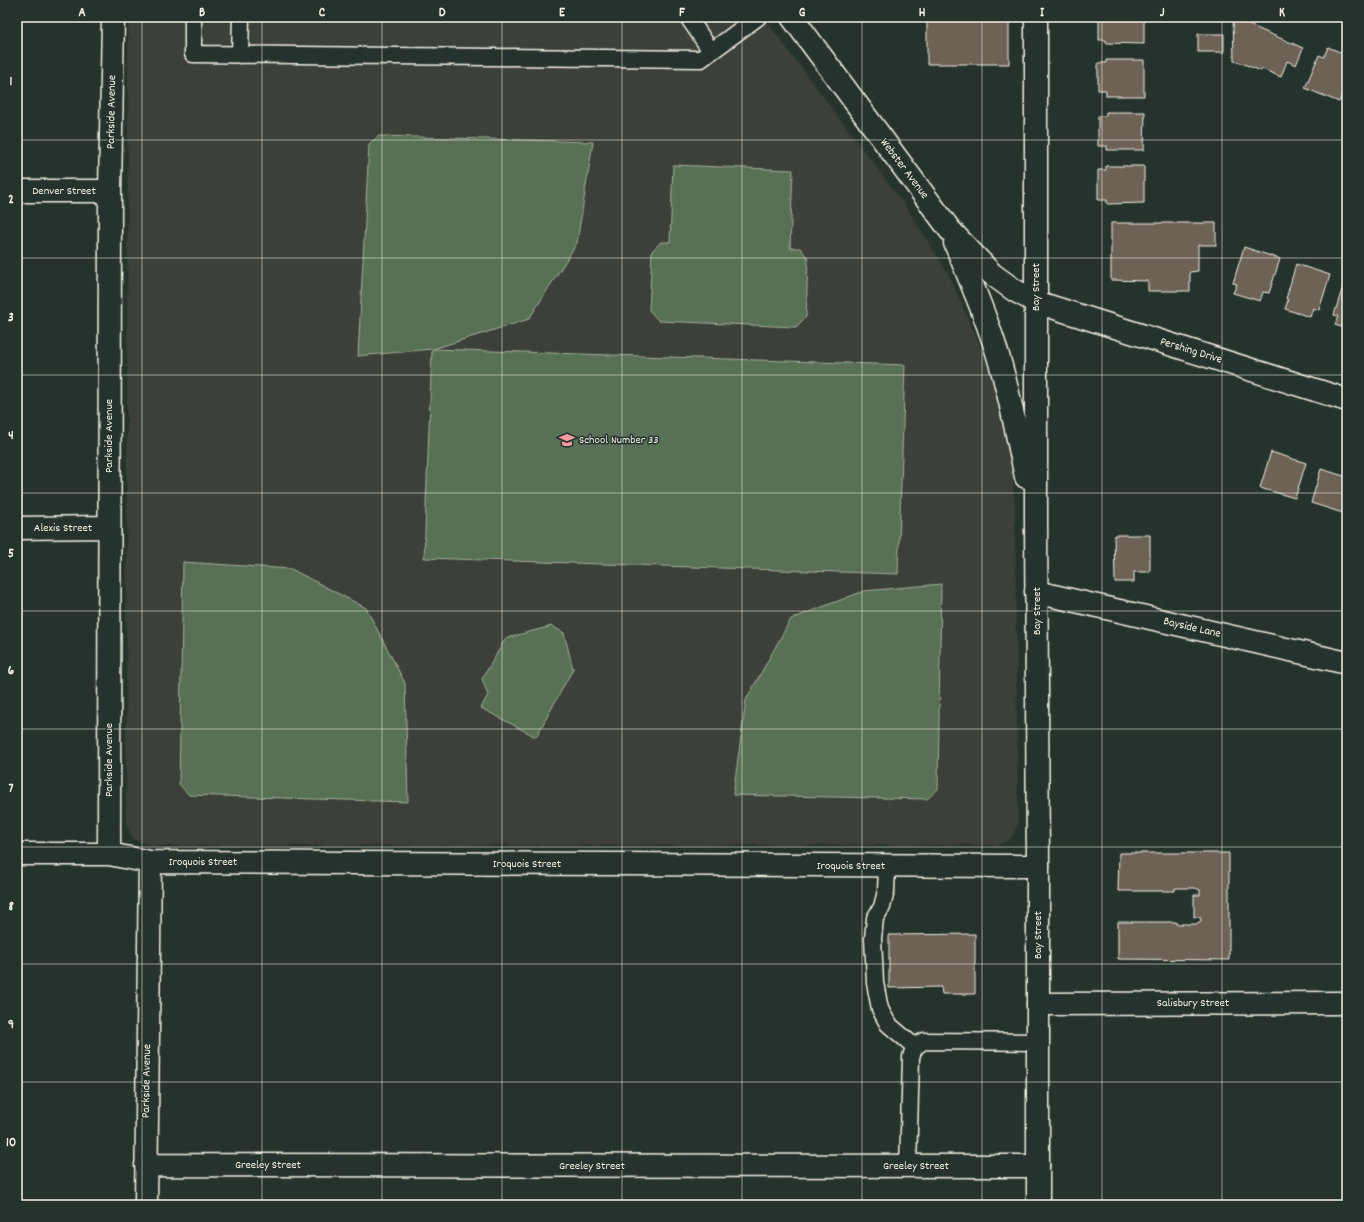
<svg xmlns="http://www.w3.org/2000/svg" width="1364" height="1222" font-family="Dekko,sans-serif">
<style>
.built{fill:#3b4139}
.green{fill:#587054;stroke:#a6b09e}
.building{fill:#6c6256;stroke:#f4f1e8}
.lines{fill:none;stroke-linecap:round;stroke-linejoin:round}
.lane-casing{stroke:#f4f1e8;stroke-width:19}
.street-casing{stroke:#f4f1e8;stroke-width:25}
.secondary-casing{stroke:#f4f1e8;stroke-width:25}
.lane{stroke:#26332d;stroke-width:16}
.street{stroke:#26332d;stroke-width:22}
.secondary{stroke:#26332d;stroke-width:22}
.grid{fill:none;stroke:#f4f1e8;stroke-width:1;stroke-opacity:0.55}
.labels{text-anchor:middle;dominant-baseline:central;stroke-width:3;stroke-linejoin:round;paint-order:stroke}
.street-label{font-size:12px;fill:#f4f1e8;stroke:#26332d}
.poi-label{font-size:12px;fill:#f4f1e8;stroke:#26332d;text-anchor:start}
.neatline{fill:none;stroke:#f4f1e8;stroke-width:1.5}
.grid-label{font-size:13px;text-anchor:middle;font-weight:bold;fill:#f4f1e8}
</style>
<rect width="100%" height="100%" fill="#26332d"/>
<filter id="ink" filterUnits="userSpaceOnUse"><feTurbulence type="fractalNoise" baseFrequency=".025" numOctaves="2"/><feDisplacementMap in="SourceGraphic" scale="8" xChannelSelector="R" yChannelSelector="G"/><feConvolveMatrix kernelMatrix="1 2 1 2 8 2 1 2 1" color-interpolation-filters="sRGB"/></filter>
<g filter="url(#ink)">
<path class="built" d="M 128,17 L 763,17 L 905,205 L 949,275 L 984,355 L 1003,413 L 1012,467 L 1015,511 L 1018,825 L 1010,839 L 998,845 L 152,846 L 133,839 L 126,824 Z"/>
<path class="green" d="M 379,136 L 593,142 L 577,243 L 529,319 L 433,349 L 905,365 L 898,574 L 424,558 L 432,349 L 358,356 L 369,144 Z
M 673,165 L 793,170 L 790,248 L 800,248 L 808,258 L 806,317 L 796,327 L 659,321 L 649,310 L 652,251 L 661,242 L 670,242 Z
M 183,562 L 291,569 L 366,608 L 405,683 L 408,802 L 189,795 L 179,784 Z
M 941,584 L 938,789 L 927,799 L 733,795 L 746,700 L 791,619 L 864,591 Z
M 552,626 L 564,633 L 573,669 L 536,737 L 481,708 L 488,695 L 482,679 L 506,638 Z"/>
<path class="building" d="M 927,17 L 1009,17 L 1009,64 L 927,64 Z
M 1099,17 L 1144,17 L 1144,44 L 1106,43 L 1106,40 L 1099,40 Z
M 1233,18 L 1303,48 L 1296,65 L 1287,61 L 1281,77 L 1262,69 L 1261,71 L 1234,60 Z
M 1198,34 L 1224,34 L 1224,52 L 1198,52 Z
M 1328,47 L 1347,55 L 1347,83 L 1339,102 L 1305,88 L 1319,55 L 1324,57 Z
M 1106,60 L 1144,60 L 1144,96 L 1106,96 L 1106,90 L 1098,90 L 1098,63 L 1106,63 Z
M 1106,112 L 1145,112 L 1144,150 L 1107,150 L 1107,146 L 1098,146 L 1098,116 L 1106,116 Z
M 1106,166 L 1144,166 L 1144,203 L 1107,204 L 1107,200 L 1098,200 L 1098,170 L 1106,170 Z
M 1111,223 L 1216,223 L 1216,245 L 1198,245 L 1198,271 L 1190,272 L 1190,291 L 1148,291 L 1148,281 L 1111,280 Z
M 1244,247 L 1280,259 L 1269,293 L 1263,292 L 1260,301 L 1233,293 L 1237,284 L 1233,283 Z
M 1296,264 L 1330,275 L 1319,310 L 1313,308 L 1310,317 L 1285,309 L 1288,300 L 1286,299 Z
M 1345,280 L 1347,280 L 1347,329 L 1335,325 L 1338,316 L 1334,315 Z
M 1271,452 L 1306,463 L 1295,498 L 1260,488 Z
M 1321,469 L 1347,477 L 1347,510 L 1346,514 L 1311,503 Z
M 1114,535 L 1150,535 L 1150,572 L 1134,572 L 1134,582 L 1115,582 Z
M 1119,853 L 1229,853 L 1229,960 L 1118,959 L 1118,922 L 1176,922 L 1176,924 L 1196,924 L 1201,921 L 1200,917 L 1194,917 L 1194,895 L 1200,895 L 1200,890 L 1195,888 L 1175,888 L 1175,891 L 1118,891 Z
M 975,934 L 975,994 L 942,994 L 941,987 L 889,988 L 889,935 Z"/>
<g class="lines">
<defs>
<path id="lane" d="M 193,17 L 193,54 L 701,59 L 758,17
M 688,17 L 711,51
M 240,55 L 241,17
M 887,866 L 886,891 L 882,907 L 875,918 L 873,938 L 875,983 L 880,1009 L 888,1024 L 915,1047
M 908,1167 L 911,1057 C 913,1049 916,1045 924,1041 L 1038,1042"/>
<path id="street" d="M 17,191 L 110,191
M 1036,302 L 1347,400
M 17,528 L 109,527
M 1036,592 L 1347,663
M 17,854 L 109,854 L 150,862 L 1038,866
M 109,854 L 110,191 L 113,17
M 1038,1004 L 1347,1003
M 146,1165 L 1038,1166
M 146,1205 L 150,862"/>
<path id="secondary" d="M 792,17 L 950,230 L 992,274 L 1014,290 L 1036,302
M 1036,17 L 1036,520 L 1038,866 L 1038,1205
M 955,243 C 968,275 982,307 993,340 C 1008,384 1016,431 1026,477"/>
</defs>
<use href="#lane" class="lane-casing"/>
<use href="#street" class="street-casing"/>
<use href="#secondary" class="secondary-casing"/>
<use href="#lane" class="lane"/>
<use href="#street" class="street"/>
<use href="#secondary" class="secondary"/>
</g>
</g>
<path class="grid" d="M 142,17 L 142,1205M 262,17 L 262,1205M 382,17 L 382,1205M 502,17 L 502,1205M 622,17 L 622,1205M 742,17 L 742,1205M 862,17 L 862,1205M 982,17 L 982,1205M 1102,17 L 1102,1205M 1222,17 L 1222,1205M 17,140 L 1347,140M 17,258 L 1347,258M 17,375 L 1347,375M 17,493 L 1347,493M 17,611 L 1347,611M 17,729 L 1347,729M 17,847 L 1347,847M 17,964 L 1347,964M 17,1082 L 1347,1082"/>
<defs>
<symbol id="school-bare" viewBox="-9 -9 18 18"><path d="M0-5L7-2L0 1L-7-2ZM-4 1L0 2.5L4 1V4Q0 6-4 4Z" fill="#ff9aa2" stroke="#26332d" stroke-width="2.5" paint-order="stroke"/></symbol>
</defs>
<g fill-rule="evenodd">
<use href="#school-bare" x="556" y="429" width="22" height="22"/>
</g>
<g class="labels">
<g class="street-label">
<text transform="translate(112 112) rotate(-89)">Parkside Avenue</text>
<text transform="translate(904 169) rotate(53)">Webster Avenue</text>
<text x="64" y="191">Denver Street</text>
<text transform="translate(1036 287) rotate(-90)">Bay Street</text>
<text transform="translate(1191 351) rotate(17)">Pershing Drive</text>
<text transform="translate(109 436) rotate(-90)">Parkside Avenue</text>
<text x="63" y="528">Alexis Street</text>
<text transform="translate(1037 611) rotate(-90)">Bay Street</text>
<text transform="translate(1192 628) rotate(13)">Bayside Lane</text>
<text transform="translate(109 760) rotate(-90)">Parkside Avenue</text>
<text x="203" y="862">Iroquois Street</text>
<text x="527" y="864">Iroquois Street</text>
<text x="851" y="866">Iroquois Street</text>
<text transform="translate(1038 935) rotate(-90)">Bay Street</text>
<text x="1193" y="1003">Salisbury Street</text>
<text transform="translate(147 1081) rotate(-89)">Parkside Avenue</text>
<text x="268" y="1165">Greeley Street</text>
<text x="592" y="1166">Greeley Street</text>
<text x="916" y="1166">Greeley Street</text>
</g>
<g class="poi-label">
<text x="579" y="440">School Number 33</text>
</g>
</g>
<rect width="1364" height="1222" fill="none" stroke="#26332d" stroke-width="44"/>
<rect x="22" y="22" width="1320" height="1178" class="neatline"/>
<g class="grid-label">
<text x="82" y="16">A</text>
<text x="202" y="16">B</text>
<text x="322" y="16">C</text>
<text x="442" y="16">D</text>
<text x="562" y="16">E</text>
<text x="682" y="16">F</text>
<text x="802" y="16">G</text>
<text x="922" y="16">H</text>
<text x="1042" y="16">I</text>
<text x="1162" y="16">J</text>
<text x="1282" y="16">K</text>
<text x="11" y="85">1</text>
<text x="11" y="203">2</text>
<text x="11" y="321">3</text>
<text x="11" y="439">4</text>
<text x="11" y="557">5</text>
<text x="11" y="674">6</text>
<text x="11" y="792">7</text>
<text x="11" y="910">8</text>
<text x="11" y="1028">9</text>
<text x="11" y="1146">10</text>
</g>
</svg>
